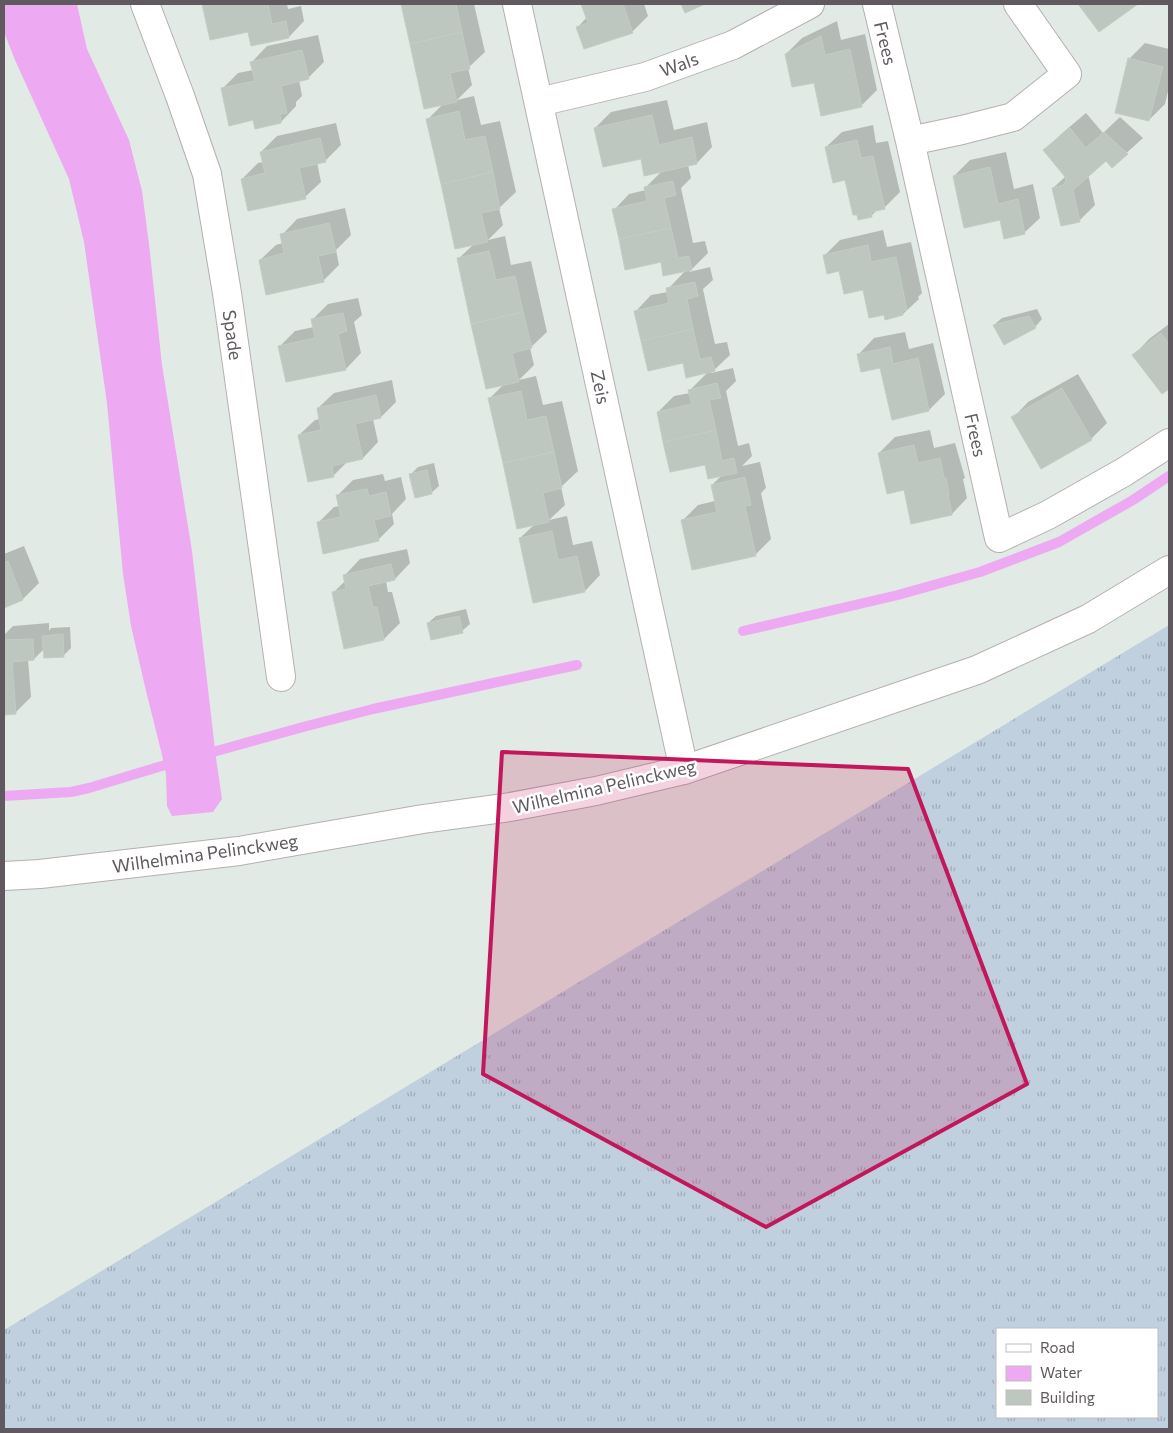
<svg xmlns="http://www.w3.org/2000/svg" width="1173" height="1433" font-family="Commissioner,sans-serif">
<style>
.grass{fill:url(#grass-tufts);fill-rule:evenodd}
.water{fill:#eea9f3}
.shadow{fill:#0003}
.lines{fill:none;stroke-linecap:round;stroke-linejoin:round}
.stream{stroke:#eea9f3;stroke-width:10}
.building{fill:#bec6c0;stroke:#c0cec3}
.minor-casing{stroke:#b5afb4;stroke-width:30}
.minor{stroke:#fff;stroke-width:28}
.marked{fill:#c2185b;fill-opacity:0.2;stroke:#c2185b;stroke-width:4;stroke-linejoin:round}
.labels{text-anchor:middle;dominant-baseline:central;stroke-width:5;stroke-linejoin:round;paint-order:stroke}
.street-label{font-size:18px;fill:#605a60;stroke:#fff}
</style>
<defs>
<pattern id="grass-tufts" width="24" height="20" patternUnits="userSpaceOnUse" patternTransform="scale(1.25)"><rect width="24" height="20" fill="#c0d0df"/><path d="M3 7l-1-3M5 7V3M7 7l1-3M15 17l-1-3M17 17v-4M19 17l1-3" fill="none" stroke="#9facb8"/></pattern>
</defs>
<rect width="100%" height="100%" fill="#e1eae4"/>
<path class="grass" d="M 1169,625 L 1169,1429 L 4,1429 L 4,1330 ZM 997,1329 L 1157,1329 L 1157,1417 L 997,1417 Z"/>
<path class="water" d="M 4,4 L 77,4 L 87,49 L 129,140 L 142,191 L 149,244 L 162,365 L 192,551 L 216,758 L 222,799 L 213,812 L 172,816 L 167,806 L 166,774 L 162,755 L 146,691 L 131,626 L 123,574 L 107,403 L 84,242 L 69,179 L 15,60 L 4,32 Z"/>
<path class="shadow" d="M 203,4 L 287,4 L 288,9 L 301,6 L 304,21 L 289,37 L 249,30 Z
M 402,4 L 474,4 L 485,52 L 468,68 L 472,85 L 457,100 L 474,96 L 481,125 L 500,121 L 516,192 L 499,208 L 503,225 L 488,240 L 505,236 L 511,265 L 531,261 L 547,332 L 530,348 L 534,365 L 519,380 L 536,376 L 543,405 L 562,401 L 578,471 L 561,487 L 565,505 L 549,520 L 567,516 L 573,545 L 592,541 L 600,575 L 585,591 L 520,538 L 536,523 L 489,399 L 504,384 L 458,259 L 474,244 L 428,119 L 443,104 L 425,108 Z
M 583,4 L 644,4 L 648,16 L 632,32 L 578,27 L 587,17 Z
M 1080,4 L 1136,4 L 1099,30 Z
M 837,21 L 841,40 L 865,34 L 877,90 L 861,106 L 815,81 L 786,54 L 802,38 Z
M 318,35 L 324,62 L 308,78 L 299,80 L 302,96 L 296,102 L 296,106 L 281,122 L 254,119 L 222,89 L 238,73 L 253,70 L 252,62 L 267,46 Z
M 1145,43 L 1169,49 L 1169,87 L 1165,104 L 1149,120 L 1129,59 Z
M 667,100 L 674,130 L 707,122 L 712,147 L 697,163 L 688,165 L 691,178 L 681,188 L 693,243 L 705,241 L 708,253 L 689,272 L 710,267 L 713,280 L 703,289 L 708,313 L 715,344 L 727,342 L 730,355 L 711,373 L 733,368 L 736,381 L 726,391 L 738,446 L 749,443 L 752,456 L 742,466 L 760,462 L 766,488 L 761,493 L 771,539 L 755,555 L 682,521 L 698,505 L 715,501 L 712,485 L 722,475 L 706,463 L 658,412 L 674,396 L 690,393 L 690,390 L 708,372 L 684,362 L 636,311 L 651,295 L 668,292 L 668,289 L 686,270 L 662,260 L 614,210 L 629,194 L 646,190 L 645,188 L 662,171 L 595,128 L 611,112 Z
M 1086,113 L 1103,133 L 1120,117 L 1143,138 L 1112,166 L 1106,159 L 1088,174 L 1095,205 L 1079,221 L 1053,188 L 1066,176 L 1045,150 L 1060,135 Z
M 336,123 L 341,145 L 325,161 L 317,162 L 321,182 L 305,197 L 242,179 L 258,163 L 264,162 L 261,152 L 277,136 Z
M 873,125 L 876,143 L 888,141 L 900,192 L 884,208 L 878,209 L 871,216 L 826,147 L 842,132 Z
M 1006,152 L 1014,189 L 1033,184 L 1040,218 L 1024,233 L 1001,218 L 954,176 L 970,160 Z
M 345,208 L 351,235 L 336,250 L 339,265 L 323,281 L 260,260 L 276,245 L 283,243 L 282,235 L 297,219 Z
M 883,230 L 887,247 L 911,242 L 922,293 L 918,297 L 919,299 L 903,314 L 886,318 L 884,314 L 864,289 L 824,256 L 840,240 Z
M 358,298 L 362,315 L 354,322 L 361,353 L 346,369 L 279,347 L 295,331 L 314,327 L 312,320 L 328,304 Z
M 1037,309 L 1042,319 L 1035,327 L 994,325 L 1002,318 Z
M 1169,324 L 1169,388 L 1162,393 L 1134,355 L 1149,339 Z
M 905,332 L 909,349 L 933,343 L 945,394 L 929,410 L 893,418 L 881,367 L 859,354 L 874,338 Z
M 1078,374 L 1107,423 L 1091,439 L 1013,418 L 1028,402 Z
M 392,380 L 396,402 L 381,417 L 373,419 L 378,442 L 363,458 L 348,461 L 333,476 L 299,435 L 315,420 L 320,419 L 318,408 L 334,393 Z
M 930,430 L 934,448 L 955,443 L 965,478 L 963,479 L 967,498 L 952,514 L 905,489 L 879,453 L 895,437 Z
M 434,463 L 439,486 L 431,493 L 411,474 L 418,467 Z
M 383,474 L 385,481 L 401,477 L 406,499 L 392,514 L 394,524 L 378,540 L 318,523 L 334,507 L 339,506 L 337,496 L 353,480 Z
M 24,546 L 39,583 L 23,599 L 4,606 L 4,554 Z
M 407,549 L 410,563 L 395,579 L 386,581 L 388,592 L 392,592 L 400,623 L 384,639 L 345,648 L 333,593 L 346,580 L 345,575 L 360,559 Z
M 466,609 L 470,624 L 462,631 L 428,623 L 436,616 Z
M 49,623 L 49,631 L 51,628 L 70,627 L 71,648 L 63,656 L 44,649 L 34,659 L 28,659 L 31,697 L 15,713 L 4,713 L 4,635 L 13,626 Z"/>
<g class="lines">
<path class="stream" d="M 743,631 L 898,595 L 980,572 L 1059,542 L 1133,500 L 1169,476
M 213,752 L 303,727 L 373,709 L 577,665
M 4,796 L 71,792 L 89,788 L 165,765"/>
</g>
<path class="building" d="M 202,4 L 268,4 L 272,24 L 286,21 L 289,38 L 251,46 L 248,32 L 210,40 Z
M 401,4 L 456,4 L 462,32 L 410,44 Z
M 581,4 L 623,4 L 633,33 L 584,49 L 576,27 L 588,23 Z
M 681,4 L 705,4 L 685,13 Z
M 1078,4 L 1138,4 L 1099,32 Z
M 462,32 L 470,69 L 450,73 L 457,102 L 424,109 L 410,44 Z
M 821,36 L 825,55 L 850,49 L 862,107 L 821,116 L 814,83 L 792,87 L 785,54 Z
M 302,50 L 309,79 L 281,86 L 287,113 L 280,114 L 281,123 L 255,129 L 253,120 L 229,126 L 221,88 L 255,81 L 250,62 Z
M 1128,58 L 1163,67 L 1149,121 L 1115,113 Z
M 459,111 L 465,140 L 485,136 L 493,172 L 441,184 L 426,119 Z
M 652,115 L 659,145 L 692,137 L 697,164 L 644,176 L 641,159 L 603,167 L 594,128 Z
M 1070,128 L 1086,148 L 1104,132 L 1128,154 L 1112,168 L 1106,161 L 1073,190 L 1080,222 L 1061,226 L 1052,188 L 1063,185 L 1065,183 L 1066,178 L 1043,150 Z
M 320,138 L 326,162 L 299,168 L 306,199 L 248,211 L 241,179 L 265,173 L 260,152 Z
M 857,140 L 861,158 L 873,156 L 885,209 L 871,212 L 872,217 L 858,220 L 857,215 L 853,215 L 845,180 L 833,183 L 825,147 Z
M 990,167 L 998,204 L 1018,199 L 1025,234 L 1004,239 L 1000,220 L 964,228 L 953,176 Z
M 493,172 L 500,209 L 481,213 L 488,242 L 455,249 L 441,184 Z
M 673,181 L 676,195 L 664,198 L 671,228 L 619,239 L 612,209 L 647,201 L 644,187 Z
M 329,223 L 336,252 L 318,256 L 324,282 L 266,295 L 259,260 L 284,253 L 280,234 Z
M 671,228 L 678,258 L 689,256 L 692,270 L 663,276 L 661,262 L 625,270 L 619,239 Z
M 868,245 L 871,262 L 896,257 L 907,310 L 902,311 L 903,315 L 885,320 L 884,315 L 869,318 L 863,290 L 844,294 L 839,271 L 827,274 L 823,255 Z
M 489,251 L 496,280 L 515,276 L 523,312 L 471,324 L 457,258 Z
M 695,282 L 698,296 L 687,299 L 693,329 L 641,341 L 634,311 L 669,303 L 666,288 Z
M 523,312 L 532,348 L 512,353 L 519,382 L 486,389 L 471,324 Z
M 343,313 L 347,331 L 338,334 L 346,370 L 286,382 L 278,346 L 315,338 L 311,319 Z
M 1029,316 L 1036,328 L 1004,345 L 993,325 Z
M 693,329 L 700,359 L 711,357 L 715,371 L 686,378 L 683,363 L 648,371 L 641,341 Z
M 1161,333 L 1169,344 L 1169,389 L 1162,394 L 1132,355 Z
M 890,347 L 893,364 L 918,358 L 929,411 L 892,420 L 880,368 L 861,372 L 857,354 Z
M 717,383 L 721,398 L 709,400 L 716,430 L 663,442 L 657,412 L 692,404 L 688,390 Z
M 1062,388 L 1092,440 L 1041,469 L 1011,417 Z
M 521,391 L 527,420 L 546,416 L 554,452 L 503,463 L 488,398 Z
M 376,395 L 381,418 L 355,424 L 363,459 L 332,466 L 334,477 L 308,482 L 298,435 L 321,430 L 317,408 Z
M 716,430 L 722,461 L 734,458 L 737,473 L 708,479 L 705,465 L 670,472 L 663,442 Z
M 914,445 L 918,463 L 940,458 L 944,478 L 946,478 L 949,495 L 948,495 L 952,515 L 911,524 L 904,490 L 887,494 L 878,453 Z
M 554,452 L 562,488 L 543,493 L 549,522 L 517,529 L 503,463 Z
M 427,470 L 432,494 L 415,498 L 409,474 Z
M 745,477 L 751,505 L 745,506 L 756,556 L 692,570 L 681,520 L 717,512 L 711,485 Z
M 367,489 L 369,496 L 386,492 L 391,516 L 374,520 L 379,541 L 323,554 L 317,522 L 341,517 L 336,495 Z
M 552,531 L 558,560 L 577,556 L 585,592 L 533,603 L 519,538 Z
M 8,561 L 23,600 L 4,608 L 4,563 Z
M 391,564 L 395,580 L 368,586 L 373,607 L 377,607 L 384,640 L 344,649 L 332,592 L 346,589 L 343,575 Z
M 459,616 L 463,633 L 431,640 L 427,623 Z
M 63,634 L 64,657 L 44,658 L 42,636 Z
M 33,639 L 34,660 L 12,662 L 16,714 L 4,715 L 4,640 Z"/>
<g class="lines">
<defs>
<path id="minor" d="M 145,4 L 180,96 L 207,174 L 227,293 L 281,677
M 517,4 L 684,770
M 877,4 L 910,141 L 999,538 L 1048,515 L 1124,472 L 1169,443
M 539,102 L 645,77 L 733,45 L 810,4
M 910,141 L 962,130 L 1013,117 L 1067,74 L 1018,4
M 4,876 L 40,874 L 239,851 L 423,819 L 510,807 L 596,791 L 684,770 L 977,670 L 1088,619 L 1169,570"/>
</defs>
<use href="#minor" class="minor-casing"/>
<use href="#minor" class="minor"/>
</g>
<path class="marked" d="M 502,752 L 908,769 L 1027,1084 L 766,1227 L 483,1074 Z"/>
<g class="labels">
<g class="street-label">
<text transform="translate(886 43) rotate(76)">Frees</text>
<text transform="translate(679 64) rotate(-20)">Wals</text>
<text transform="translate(233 335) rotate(82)">Spade</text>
<text transform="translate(601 387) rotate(78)">Zeis</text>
<text transform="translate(976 435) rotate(77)">Frees</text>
<text transform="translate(604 786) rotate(-13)">Wilhelmina Pelinckweg</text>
<text transform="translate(205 853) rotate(-8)">Wilhelmina Pelinckweg</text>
</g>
</g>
<rect width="1173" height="1433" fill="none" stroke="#605a60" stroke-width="10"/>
<rect x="996" y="1328" width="162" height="90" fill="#ffffff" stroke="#bfbdbf"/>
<rect x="1006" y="1344" width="25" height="8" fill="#ffffff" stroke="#bfbdbf"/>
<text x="1040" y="1353" font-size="15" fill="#605a60">Road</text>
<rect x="1006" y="1366" width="25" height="15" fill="#eea9f3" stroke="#bfbdbf"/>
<text x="1040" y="1378" font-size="15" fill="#605a60">Water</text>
<rect x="1006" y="1390" width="25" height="15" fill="#bec6c0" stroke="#bfbdbf"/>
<text x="1040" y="1403" font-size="15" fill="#605a60">Building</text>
</svg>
